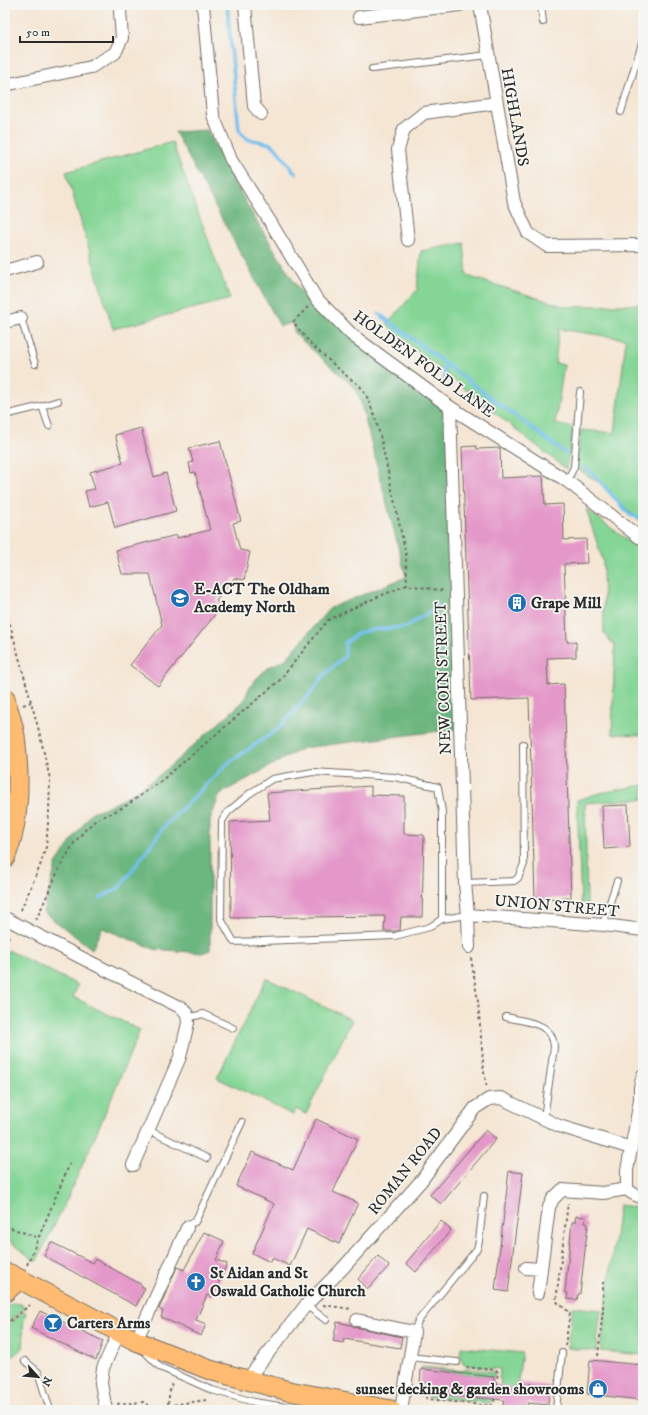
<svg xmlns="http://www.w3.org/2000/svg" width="648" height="1415" font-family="'IM FELL DW Pica',serif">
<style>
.green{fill:#85d596;stroke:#588060}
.forest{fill:#6cb67f;stroke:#4c7055}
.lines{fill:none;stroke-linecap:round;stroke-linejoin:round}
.stream{stroke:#73c0ed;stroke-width:3.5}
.building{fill:#e498c9}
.service-casing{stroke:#726c66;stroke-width:8}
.minor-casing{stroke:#726c66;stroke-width:14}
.primary-casing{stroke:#726c66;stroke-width:21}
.path{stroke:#726c66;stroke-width:2;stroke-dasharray:3 3;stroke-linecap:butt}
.service{stroke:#fff;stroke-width:6}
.minor{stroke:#fff;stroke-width:12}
.primary{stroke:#febb71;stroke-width:19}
.labels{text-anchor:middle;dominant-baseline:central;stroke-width:3.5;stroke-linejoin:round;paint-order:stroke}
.street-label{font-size:16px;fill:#2b2b2b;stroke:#f6f6f2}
.poi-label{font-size:16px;font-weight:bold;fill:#2b2b2b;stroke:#f6f6f2;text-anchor:start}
</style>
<rect width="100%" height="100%" fill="#f6f6f2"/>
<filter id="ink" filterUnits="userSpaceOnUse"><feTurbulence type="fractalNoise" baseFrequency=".025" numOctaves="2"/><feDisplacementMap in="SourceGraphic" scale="8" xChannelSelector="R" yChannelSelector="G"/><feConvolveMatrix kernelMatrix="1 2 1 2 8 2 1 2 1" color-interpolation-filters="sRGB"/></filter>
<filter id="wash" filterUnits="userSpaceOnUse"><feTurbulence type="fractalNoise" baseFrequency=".012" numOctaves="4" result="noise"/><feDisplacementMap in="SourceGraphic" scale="16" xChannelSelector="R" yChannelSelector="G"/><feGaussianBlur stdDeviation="0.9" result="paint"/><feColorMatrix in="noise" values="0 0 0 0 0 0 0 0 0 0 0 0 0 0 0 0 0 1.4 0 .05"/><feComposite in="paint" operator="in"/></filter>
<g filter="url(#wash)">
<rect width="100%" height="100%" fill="#f5e6d4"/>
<path class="green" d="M 172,142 L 230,299 L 113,329 L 66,172 Z
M 464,243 L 467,276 L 567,307 L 643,304 L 643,524 L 598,482 L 575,467 L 581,430 L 615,433 L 626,339 L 559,329 L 555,363 L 564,365 L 555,424 L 574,428 L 566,469 L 398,336 L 387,324 L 417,290 L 421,251 Z
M 586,509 L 643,552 L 643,735 L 612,734 L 615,645 L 609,640 L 604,633 L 603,561 Z
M 643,785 L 643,799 L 585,803 L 587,904 L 581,904 L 577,800 L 600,793 Z
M 8,950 L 78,985 L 73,997 L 140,1030 C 107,1108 75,1187 36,1262 L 5,1237 L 5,957 Z
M 266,978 L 352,1020 L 306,1114 L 296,1109 L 293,1115 L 217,1078 Z
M 619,1205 L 643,1208 L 643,1355 L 600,1351 Z
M 13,1303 L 21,1304 L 26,1307 L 5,1324 L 5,1306 Z
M 573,1307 L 601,1310 L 596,1351 L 567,1348 Z
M 25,1311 L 26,1313 C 21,1326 25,1335 23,1348 L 14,1355 L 5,1356 L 5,1327 Z
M 461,1347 L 522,1353 L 517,1388 L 499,1394 L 501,1380 L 499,1379 L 500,1369 L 464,1365 L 460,1356 Z
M 422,1367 L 461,1371 L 466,1369 L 495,1372 L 494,1377 L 421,1369 Z
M 472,1392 L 472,1398 L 486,1399 L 487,1394 L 493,1394 L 492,1401 L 489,1403 L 429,1397 L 425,1393 L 438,1394 Z"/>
<path class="forest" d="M 207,130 L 251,212 L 298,288 L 316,306 L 447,409 L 456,729 L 303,748 L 220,794 L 210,820 L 210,950 L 202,953 L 154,949 L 102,928 L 92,949 L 43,912 L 57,862 L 92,812 L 110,806 L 127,797 L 161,774 L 244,701 L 249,688 L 257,678 L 269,667 L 286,659 L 330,608 L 406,577 L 359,396 L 357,394 L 356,389 L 295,334 L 292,323 L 280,326 L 175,132 Z"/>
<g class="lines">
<path class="stream" d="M 227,5 L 239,130 L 247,139 L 268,143 L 275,147 L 296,174
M 379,314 L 565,453
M 444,363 L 444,383
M 584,467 L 594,475 L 630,515 L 643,519
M 100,898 L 119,888 L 164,827 L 227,764 L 278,729 L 310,694 L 324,675 L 345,656 L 345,643 L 358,633 L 370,630 L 406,627 L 438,606"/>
</g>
<g id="blocks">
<path class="building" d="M 141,428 L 154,477 L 166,473 L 176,511 L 115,528 L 108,502 L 89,507 L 85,491 L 95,489 L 90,472 L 123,463 L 115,435 Z
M 220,441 L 241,521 L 233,523 L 240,550 L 250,552 L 244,580 L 234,578 L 216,601 L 222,606 L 158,686 L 130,665 L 162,625 L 150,574 L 122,574 L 116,550 L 177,535 L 177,538 L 210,530 L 195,472 L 191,473 L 189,463 L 193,462 L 189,448 Z
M 476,446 L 477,449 L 500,448 L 501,478 L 543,476 L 545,505 L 563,504 L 564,540 L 586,539 L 587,563 L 564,564 L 567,642 L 576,642 L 576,657 L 547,658 L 548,685 L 564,684 L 571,898 L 535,899 L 529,698 L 471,700 L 462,447 Z
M 371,786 L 371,795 L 404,796 L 404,834 L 424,835 L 422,917 L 401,917 L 400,930 L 396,931 L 384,931 L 385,916 L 231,918 L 230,822 L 270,820 L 267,793 Z
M 628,805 L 630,847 L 604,849 L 602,806 Z
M 316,1119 L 358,1139 L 333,1192 L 358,1203 L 339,1244 L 307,1229 L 290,1266 L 272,1258 L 270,1262 L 252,1253 L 274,1204 L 236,1186 L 252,1152 L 293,1170 Z
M 486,1130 L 496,1139 L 441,1204 L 430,1195 Z
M 509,1171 L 523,1173 L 508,1292 L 495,1290 Z
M 576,1216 L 586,1217 L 585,1223 L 588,1224 L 580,1294 L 578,1294 L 577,1300 L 567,1299 L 568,1293 L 565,1292 L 572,1222 L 575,1222 Z
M 441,1221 L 451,1230 L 416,1272 L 406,1263 Z
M 204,1232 L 224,1241 L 216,1260 L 227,1264 L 212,1297 L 207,1295 L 196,1320 L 206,1324 L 201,1336 L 161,1317 L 163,1311 L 159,1309 L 177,1267 L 184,1270 Z
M 51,1242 L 93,1263 L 95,1259 L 142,1285 L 141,1286 L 145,1288 L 136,1306 L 44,1256 Z
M 378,1256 L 389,1266 L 368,1289 L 358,1279 Z
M 40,1311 L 103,1341 L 96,1360 L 69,1347 L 31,1328 Z
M 337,1322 L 351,1325 L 355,1327 L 402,1337 L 400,1348 L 344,1339 L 343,1343 L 333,1341 Z
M 590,1360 L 643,1365 L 642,1400 L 587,1394 Z
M 421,1369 L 494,1377 L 494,1384 L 517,1388 L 518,1382 L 550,1386 L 548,1405 L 528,1403 L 527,1410 L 502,1410 L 504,1400 L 425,1393 L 425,1386 L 420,1386 Z"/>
</g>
</g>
<g filter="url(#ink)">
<use href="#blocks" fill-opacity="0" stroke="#726c66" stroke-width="1"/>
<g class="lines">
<defs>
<path id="service" d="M 541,5 L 543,22
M 372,69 L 488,55
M 621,112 L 643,40
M 21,318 L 35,364
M 42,406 L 58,401
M 5,415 L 42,406 L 49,426
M 567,481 L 574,467 L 580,392
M 465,883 L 514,881 L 518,878 L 524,864 L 523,744
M 442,919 L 442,812 L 438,787 L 395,777 L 313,772 L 272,779 L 249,794 L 228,812 L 222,821 L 221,919 L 234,942 L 395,936 L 430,927 L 442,919 L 468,915
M 604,925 L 605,917 L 617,881
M 506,1017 C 526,1022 553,1022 554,1047 L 544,1118
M 187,1018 L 203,1014 L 233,1028
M 148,1130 L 207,1158
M 187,1224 L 195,1222 L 242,1122
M 306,1305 L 326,1320
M 414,1332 L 418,1321 L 477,1249 L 479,1241 L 484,1196
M 143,1350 L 160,1367 L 212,1390 L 254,1402 L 305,1410
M 409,1357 L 457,1362
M 25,1361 L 38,1372 L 50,1410
M 556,1410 L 562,1353"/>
<path id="minor" d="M 203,5 L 213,115 L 231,160 L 271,223 L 316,298 L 352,335 L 450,407 L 567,481 L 639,537 L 643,538
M 245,5 L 254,106 L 261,114
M 480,5 L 514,202 L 528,233 L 547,246 L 643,245
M 359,17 L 460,5
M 5,85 L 91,67 L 115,53 L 122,38 L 120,11 L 122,5
M 408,240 L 398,150 L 404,129 L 424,113 L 496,103
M 5,271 L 37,262
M 5,322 L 21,318
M 450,407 L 465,883 L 468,915 L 469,947
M 468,915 L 604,925 L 643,930
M 5,918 L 80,957 L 182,1008 L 187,1014 L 188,1023 L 180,1057 L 133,1165
M 627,1189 L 627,1170 L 636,1123 L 640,1100 L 640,1087 L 643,1075
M 627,1189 C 632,1194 636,1196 643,1197
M 526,1268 L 541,1269
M 538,1293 L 549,1207 L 553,1199 L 562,1190 L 603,1193 L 627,1189
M 357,1320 L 414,1332 L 401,1410
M 136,1341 L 187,1228
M 250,1381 L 253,1372 L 306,1305 L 342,1269 L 421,1181 L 475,1108 L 489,1099 L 501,1098 L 559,1126 L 631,1148
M 106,1410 L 101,1383 L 103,1368 L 119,1332"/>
<path id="primary" d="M 5,698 C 8,710 13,723 15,736 C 20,776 21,820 5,858
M 5,1273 L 10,1274 L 136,1341 L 210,1370 L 289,1391 L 391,1410
M 5,1292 L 20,1279"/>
</defs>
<use href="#service" class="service-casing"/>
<use href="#minor" class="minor-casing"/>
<use href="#primary" class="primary-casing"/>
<path class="path" d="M 308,307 L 293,322 L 311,344 L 343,373 L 360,386 L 367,397 L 375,417 L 381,439 L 406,555 L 407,585
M 5,606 L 39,731 L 50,779 L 49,812 L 46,847 L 40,866 L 20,912
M 5,638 L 13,636
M 23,705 L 31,702
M 36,920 L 59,869 L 74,843 L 85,830 L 96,820 L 124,807 L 161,781 L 279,681 L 328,620 L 375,598 L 407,585 L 445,591
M 5,944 L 10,934
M 471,958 L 478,1002 L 484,1072 L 487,1088
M 5,1226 L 39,1238
M 27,1265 L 70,1163
M 323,1305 L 352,1309
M 5,1325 L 30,1305
M 565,1346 L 570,1313 L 556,1301 L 568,1203
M 598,1356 L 603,1309 L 603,1282
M 639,1360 L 643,1362
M 418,1388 L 421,1394 L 428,1399 L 491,1406 L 494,1402 L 498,1372 L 496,1370 L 464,1367
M 117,1404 L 144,1402 L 150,1407 L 161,1410 L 172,1405 L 206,1400
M 167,1410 L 170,1390 L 172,1382
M 490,1410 L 490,1406"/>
<use href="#service" class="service"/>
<use href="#minor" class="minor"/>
<use href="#primary" class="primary"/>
</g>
</g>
<defs>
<symbol id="school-disc" viewBox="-11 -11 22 22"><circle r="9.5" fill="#1f6fb2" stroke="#f6f6f2"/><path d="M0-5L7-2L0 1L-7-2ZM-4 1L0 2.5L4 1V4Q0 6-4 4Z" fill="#fff"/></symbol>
<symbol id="building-disc" viewBox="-11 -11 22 22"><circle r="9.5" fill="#1f6fb2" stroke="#f6f6f2"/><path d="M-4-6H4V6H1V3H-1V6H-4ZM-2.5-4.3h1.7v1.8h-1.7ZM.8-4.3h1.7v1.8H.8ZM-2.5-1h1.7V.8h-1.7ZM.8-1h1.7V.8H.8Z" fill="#fff"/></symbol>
<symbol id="church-disc" viewBox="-11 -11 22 22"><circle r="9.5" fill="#1f6fb2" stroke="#f6f6f2"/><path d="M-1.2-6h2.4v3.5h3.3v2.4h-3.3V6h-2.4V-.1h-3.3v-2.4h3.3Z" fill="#fff"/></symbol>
<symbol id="bar-disc" viewBox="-11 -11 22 22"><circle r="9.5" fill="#1f6fb2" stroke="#f6f6f2"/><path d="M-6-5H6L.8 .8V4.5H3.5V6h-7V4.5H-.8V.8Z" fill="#fff"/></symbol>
<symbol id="shop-disc" viewBox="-11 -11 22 22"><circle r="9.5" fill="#1f6fb2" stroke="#f6f6f2"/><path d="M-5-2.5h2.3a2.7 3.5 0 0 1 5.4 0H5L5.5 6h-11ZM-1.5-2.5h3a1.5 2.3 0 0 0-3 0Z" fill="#fff"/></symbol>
</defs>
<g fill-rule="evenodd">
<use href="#school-disc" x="169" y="587" width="22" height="22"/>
<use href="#building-disc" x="506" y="592" width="22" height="22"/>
<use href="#church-disc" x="185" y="1271" width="22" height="22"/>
<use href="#bar-disc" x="42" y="1312" width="22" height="22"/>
<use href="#shop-disc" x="587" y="1378" width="22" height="22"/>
</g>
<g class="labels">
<g class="street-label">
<text transform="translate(515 117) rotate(80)">HIGHLANDS</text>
<text transform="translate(424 364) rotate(36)">HOLDEN FOLD LANE</text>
<text transform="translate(443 678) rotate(-92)">NEW COIN STREET</text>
<text transform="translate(557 906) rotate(5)">UNION STREET</text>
<text transform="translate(405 1171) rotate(-51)">ROMAN ROAD</text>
</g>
<g class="poi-label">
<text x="194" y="589">E-ACT The Oldham<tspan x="194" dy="18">Academy North</tspan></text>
<text x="531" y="603">Grape Mill</text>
<text x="210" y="1273">St Aidan and St<tspan x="210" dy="18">Oswald Catholic Church</tspan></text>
<text x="67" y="1323">Carters Arms</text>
<text x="584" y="1389" text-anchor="end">sunset decking &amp; garden showrooms</text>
</g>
</g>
<rect width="648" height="1415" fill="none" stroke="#f6f6f2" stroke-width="20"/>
<g transform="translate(38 1377) rotate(117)" stroke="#f6f6f2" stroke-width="3" paint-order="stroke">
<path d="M0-3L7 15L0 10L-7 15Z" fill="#2b2b2b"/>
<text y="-6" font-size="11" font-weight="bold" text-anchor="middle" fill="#2b2b2b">N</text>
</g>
<path d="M20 36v6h93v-6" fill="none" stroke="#2b2b2b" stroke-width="2"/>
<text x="26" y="36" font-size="12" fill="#2b2b2b" stroke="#f6f6f2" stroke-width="3" paint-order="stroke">50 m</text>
</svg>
